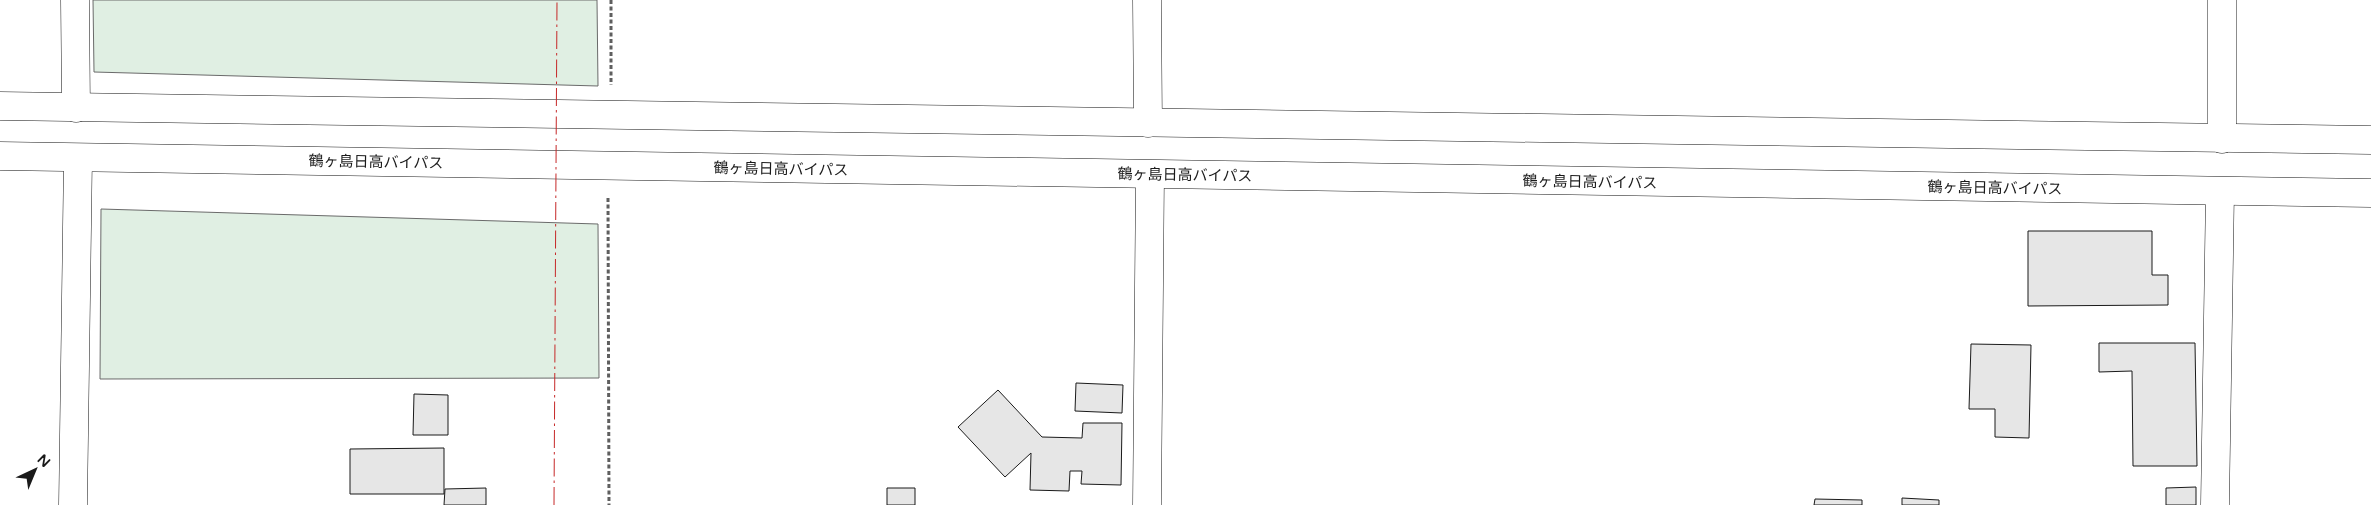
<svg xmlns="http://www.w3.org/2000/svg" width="2371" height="505" font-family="'Varela Round','Noto Sans JP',sans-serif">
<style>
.green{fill:#e0efe3;stroke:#6a6a6a}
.building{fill:#e6e6e6;stroke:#1a1a1a}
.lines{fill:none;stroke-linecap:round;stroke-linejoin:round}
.minor-casing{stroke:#1a1a1a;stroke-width:29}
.trunk-casing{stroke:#1a1a1a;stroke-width:29}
.path{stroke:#5f5f5f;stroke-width:3;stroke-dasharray:4 2.5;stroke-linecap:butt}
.minor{stroke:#fff;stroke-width:28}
.trunk{stroke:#fff;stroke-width:28}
.power{stroke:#c62828;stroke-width:1;stroke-dasharray:18 4 2.5 4;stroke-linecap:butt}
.labels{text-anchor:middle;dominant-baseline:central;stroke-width:4;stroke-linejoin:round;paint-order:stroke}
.street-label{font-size:15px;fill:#1a1a1a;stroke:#fff}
</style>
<rect width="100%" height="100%" fill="#fff"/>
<path class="green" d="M 93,0 L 597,0 L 598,86 L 94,72 Z
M 101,209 L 598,224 L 599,378 L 100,379 Z"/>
<path class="building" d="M 2028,231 L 2152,231 L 2152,275 L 2168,275 L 2168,305 L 2028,306 Z
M 2099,343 L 2195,343 L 2197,466 L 2133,466 L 2132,371 L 2099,372 Z
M 1971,344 L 2031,345 L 2029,438 L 1995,437 L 1995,409 L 1969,409 Z
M 1076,383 L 1123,385 L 1122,413 L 1075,411 Z
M 998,390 L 1042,437 L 1082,438 L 1083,423 L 1122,423 L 1121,485 L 1081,484 L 1082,471 L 1070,471 L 1069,491 L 1030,490 L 1031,453 L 1005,477 L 958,427 Z
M 414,394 L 448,395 L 448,435 L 413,435 Z
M 444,448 L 444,494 L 350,494 L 350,449 Z
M 2196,487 L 2196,505 L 2166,505 L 2166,488 Z
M 486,488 L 486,505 L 444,505 L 445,489 Z
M 887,488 L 915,488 L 915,505 L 887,505 Z
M 1902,498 L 1939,500 L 1939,505 L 1902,505 Z
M 1815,499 L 1862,500 L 1862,505 L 1814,505 Z"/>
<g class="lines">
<defs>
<path id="minor" d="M 75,0 L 76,108
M 1147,0 L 1148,123
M 2222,0 L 2222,139
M 73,505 L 78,158
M 1147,505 L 1150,175
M 2215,505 L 2220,192"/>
<path id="trunk" d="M 0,106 L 2371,140
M 0,156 L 2371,193"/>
</defs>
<use href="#minor" class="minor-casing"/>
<use href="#trunk" class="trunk-casing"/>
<path class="path" d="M 611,0 L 611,85
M 608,198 L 609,505"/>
<use href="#minor" class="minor"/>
<use href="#trunk" class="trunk"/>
<path class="power" d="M 554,505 L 557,0"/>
</g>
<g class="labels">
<g class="street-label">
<text transform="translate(376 162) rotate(1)">鶴ヶ島日高バイパス</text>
<text transform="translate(781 169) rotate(1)">鶴ヶ島日高バイパス</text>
<text transform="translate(1185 175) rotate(1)">鶴ヶ島日高バイパス</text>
<text transform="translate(1590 182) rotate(1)">鶴ヶ島日高バイパス</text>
<text transform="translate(1995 188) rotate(1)">鶴ヶ島日高バイパス</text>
</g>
</g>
<g transform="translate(35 470) rotate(44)" stroke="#ffffff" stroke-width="4" paint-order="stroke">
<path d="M0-4L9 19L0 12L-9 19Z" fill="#1a1a1a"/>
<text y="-8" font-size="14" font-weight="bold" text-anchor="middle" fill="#1a1a1a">N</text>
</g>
</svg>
